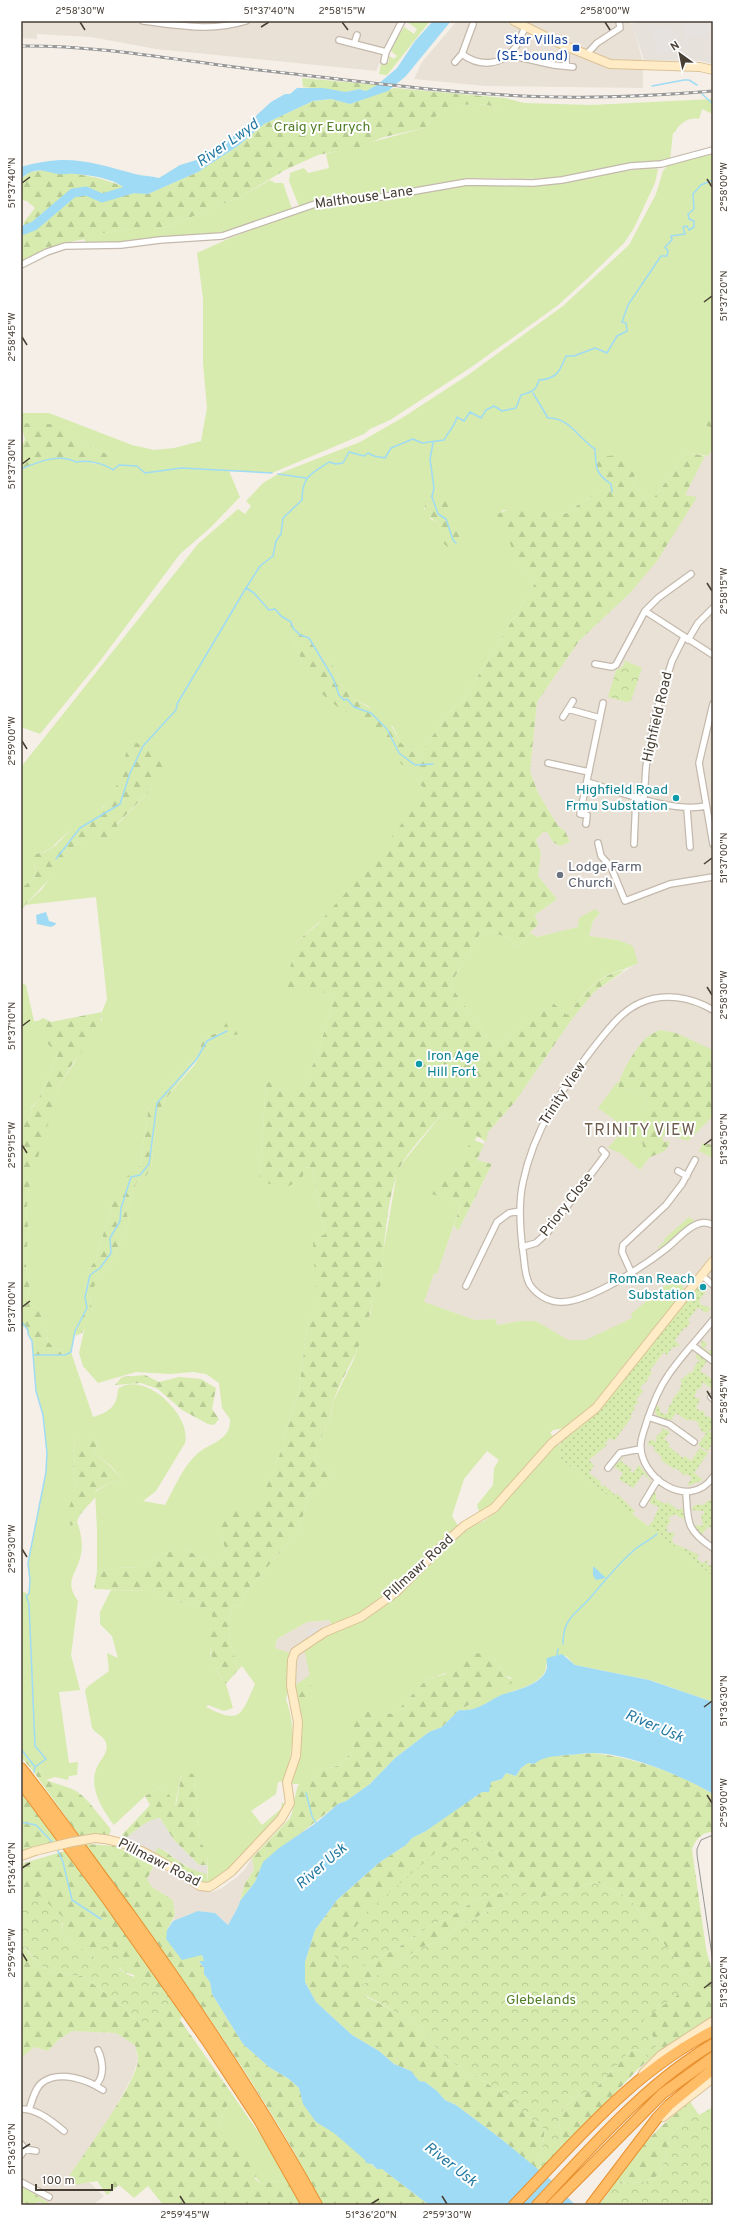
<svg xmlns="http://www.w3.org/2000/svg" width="734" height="2226" font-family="Overpass,sans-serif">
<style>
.residential{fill:#e9e1d5}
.industrial{fill:#e7e1dc}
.grass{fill:#d6ebad;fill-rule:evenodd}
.forest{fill:url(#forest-firs)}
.park{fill:url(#park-crowns)}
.garden{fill:url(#garden-dots)}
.parking{fill:#e5e2df}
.water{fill:#a0dbf5}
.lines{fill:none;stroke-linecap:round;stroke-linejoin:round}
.stream{stroke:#a0dbf5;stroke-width:1.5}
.river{stroke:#a0dbf5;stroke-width:9}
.street-casing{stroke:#c4b9ac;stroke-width:8}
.secondary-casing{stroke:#dbc296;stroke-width:10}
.highway-casing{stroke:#e8902e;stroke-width:12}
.street{stroke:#fff;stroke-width:5.5}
.secondary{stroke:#ffecc7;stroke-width:8}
.highway{stroke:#ffbd68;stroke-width:10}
.tram{stroke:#979797;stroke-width:1}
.rail-casing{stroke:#979797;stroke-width:3}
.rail{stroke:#fff;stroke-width:1.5;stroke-dasharray:4.5;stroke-linecap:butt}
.secondary-bridge-casing{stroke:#dbc296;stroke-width:10;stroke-linecap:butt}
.secondary-bridge{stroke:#ffecc7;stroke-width:8}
.ticks{fill:none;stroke:#483f35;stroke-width:1.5}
.transit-dot{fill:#1a4fb4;stroke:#fff;stroke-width:1.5}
.culture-dot{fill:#0f9aa8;stroke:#fff;stroke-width:1.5}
.worship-dot{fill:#6b7280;stroke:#fff;stroke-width:1.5}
.labels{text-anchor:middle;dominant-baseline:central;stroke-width:4;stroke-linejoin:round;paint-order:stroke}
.transit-label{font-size:14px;fill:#164399;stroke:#fff;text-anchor:end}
.park-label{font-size:14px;fill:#507e24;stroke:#fff}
.street-label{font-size:14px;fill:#483f35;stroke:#fff}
.culture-label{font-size:14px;fill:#0d838f;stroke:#fff;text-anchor:end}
.worship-label{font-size:14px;fill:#5b616d;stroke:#fff;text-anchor:start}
.water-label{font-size:15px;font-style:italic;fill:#247aa2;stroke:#fff}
.quarter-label{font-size:16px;letter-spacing:1px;fill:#6c5c4c;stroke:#fff}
.neatline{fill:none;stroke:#483f35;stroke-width:1.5}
.ticks-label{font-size:10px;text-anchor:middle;fill:#483f35}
</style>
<defs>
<pattern id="forest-firs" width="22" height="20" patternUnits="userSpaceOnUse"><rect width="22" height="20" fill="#d6ebad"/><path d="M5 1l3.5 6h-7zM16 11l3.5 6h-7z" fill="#b9cb95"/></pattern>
<pattern id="park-crowns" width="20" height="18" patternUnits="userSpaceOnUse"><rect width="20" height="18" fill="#d6ebad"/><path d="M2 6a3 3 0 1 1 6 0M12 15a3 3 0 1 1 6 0" fill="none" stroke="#b9cb95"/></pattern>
<pattern id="garden-dots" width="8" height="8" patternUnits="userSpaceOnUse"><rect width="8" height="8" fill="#d6ebad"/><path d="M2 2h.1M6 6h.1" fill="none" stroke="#b9cb95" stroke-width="1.8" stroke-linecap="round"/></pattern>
</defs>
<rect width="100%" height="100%" fill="#f5efe7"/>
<path class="residential" d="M 21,21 L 399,21 L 376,71 L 156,49 L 91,37 L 37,34 L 37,39 L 21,38 Z
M 457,21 L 629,21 L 634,30 L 643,62 L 643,88 L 485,86 L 414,79 L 422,62 Z
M 713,448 L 713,1253 L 660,1323 L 618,1372 L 536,1321 L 520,1321 L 497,1325 L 496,1319 L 475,1320 L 423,1302 L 434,1273 L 437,1273 L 454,1225 L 458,1231 L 492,1164 L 477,1160 L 488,1132 L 514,1103 L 572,1019 L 594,992 L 637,963 L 618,940 L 589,936 L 593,921 L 600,913 L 579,918 L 578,927 L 567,930 L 537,937 L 530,933 L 538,924 L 535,915 L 557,899 L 538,876 L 541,853 L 536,840 L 543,832 L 547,832 L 553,842 L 560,846 L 570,842 L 565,831 L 558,826 L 538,793 L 530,771 L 537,702 L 579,641 L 630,593 L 696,498 L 684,495 L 705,456 L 708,456 Z
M 713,1266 L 713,1576 L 561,1459 L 559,1445 Z
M 329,1620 L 333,1627 L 315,1638 L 315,1644 L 309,1645 L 311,1681 L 294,1686 L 292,1660 L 290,1654 L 287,1658 L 275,1648 L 277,1639 L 307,1622 Z
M 252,1858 L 254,1870 L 245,1883 L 238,1907 L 228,1925 L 215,1913 L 199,1911 L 173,1921 L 175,1915 L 173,1900 L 152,1887 L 147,1879 L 154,1865 L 196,1888 L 212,1892 L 222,1888 L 237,1877 L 245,1869 Z
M 72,2031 L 116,2033 L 135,2045 L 138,2060 L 132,2077 L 73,2185 L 88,2181 L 104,2196 L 93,2205 L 21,2205 L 21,2058 L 34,2047 L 48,2051 L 58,2040 Z"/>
<path class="industrial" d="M 645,21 L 713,21 L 713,64 L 701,61 L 644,60 L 634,30 L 630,24 Z
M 160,1818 L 174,1840 L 199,1865 L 207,1865 L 207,1874 L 195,1871 L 177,1860 L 165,1850 L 154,1853 L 125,1839 L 142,1825 L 153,1819 Z"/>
<path class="grass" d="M 406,21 L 430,21 L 387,75 L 379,74 L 381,64 L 389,62 L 389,56 L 394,59 L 397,56 L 390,50 L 404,27 L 414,34 L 417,29 Z
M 505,98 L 524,103 L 591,105 L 713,99 L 713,114 L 702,109 L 699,119 C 688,117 680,123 675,132 L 673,133 L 670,159 L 656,162 L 555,179 L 470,178 L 391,194 L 335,198 L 299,206 L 289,181 L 290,173 L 304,168 L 308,173 L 329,168 L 326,154 L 425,128 C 436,109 465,101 486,105 C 493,106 498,108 505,107 Z
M 708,154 L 713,154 L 713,407 L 702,424 L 713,428 L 713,448 L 708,456 L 685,452 L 672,474 L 652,500 L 645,500 L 632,480 L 609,456 L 595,450 C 595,468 596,473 611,484 L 612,492 L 597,492 L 565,514 L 503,510 L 498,515 L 521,568 L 537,580 L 462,702 L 448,713 L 419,756 L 401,743 L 393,727 L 368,706 L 352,698 L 338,679 L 337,672 L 330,662 L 319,657 L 309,638 C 301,635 294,631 292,623 L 290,631 L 302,661 L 358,716 L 374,726 L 387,742 L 410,767 L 420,785 L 429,790 C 388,842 350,900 297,941 L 287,991 L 321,991 L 331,996 L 332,1006 L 319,1049 L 302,1094 L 266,1081 L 260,1176 L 305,1167 L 312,1168 L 325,1234 L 315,1239 L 317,1313 L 308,1318 L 299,1391 L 284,1438 L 284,1444 L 257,1511 L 221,1522 L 221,1532 L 226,1553 L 220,1564 L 215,1564 L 184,1549 L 174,1549 L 140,1567 L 116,1568 L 97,1572 L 97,1529 L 95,1492 L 111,1482 L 124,1481 L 111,1466 L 95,1454 L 97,1444 L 95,1436 L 87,1443 L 80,1443 L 74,1438 L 75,1444 L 73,1452 L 75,1456 L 73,1469 L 76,1486 L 72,1501 L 71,1526 L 77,1522 C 81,1532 83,1544 81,1554 C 77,1575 63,1580 78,1601 L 71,1655 L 80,1690 L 59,1692 L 69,1763 L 78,1762 L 77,1775 L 69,1776 L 68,1780 L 55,1777 L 46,1780 L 40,1769 L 36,1775 L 34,1772 L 35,1767 L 21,1749 L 21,1591 L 29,1594 L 30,1580 L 28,1563 L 46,1472 L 47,1453 L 43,1415 L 36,1391 L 33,1355 L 64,1354 L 48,1342 C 46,1321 44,1313 26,1300 L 30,1291 L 25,1260 L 29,1231 L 26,1213 L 29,1188 L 39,1150 L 59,1086 L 102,1020 L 102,1012 L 107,999 L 96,897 L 25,905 L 42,889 L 72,848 L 82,840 L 95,840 L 117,825 L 153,787 L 130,740 C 123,762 121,793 102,808 C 91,817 76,824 65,835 C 53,845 52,851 35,854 L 34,864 L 37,870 L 34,877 L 21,889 L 21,767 L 198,544 L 238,509 L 245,514 L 251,506 L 246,501 L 263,483 L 278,474 L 360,442 L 402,418 L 468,375 L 563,306 L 629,245 L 656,194 L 663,171 L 667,166 ZM 434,488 L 432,497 L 444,544 L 438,522 L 430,519 L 424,509 L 430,490 ZM 229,1020 L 219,1037 L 207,1041 L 196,1063 L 168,1096 L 158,1112 L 151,1168 L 146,1176 L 136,1183 L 126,1210 L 129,1223 L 109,1266 L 98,1275 L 93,1287 L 90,1299 L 92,1309 L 86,1322 L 79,1353 L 83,1366 L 98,1383 L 136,1372 L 170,1374 L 193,1372 L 206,1374 L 219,1383 L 222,1408 L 230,1419 C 231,1442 209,1442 196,1455 C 182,1468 174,1489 165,1505 L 143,1501 L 156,1491 L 185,1443 C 192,1416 146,1371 119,1388 C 117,1392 118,1393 117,1397 C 114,1410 103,1414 93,1417 L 71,1352 L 75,1330 L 87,1308 L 85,1297 L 86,1273 L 96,1260 L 112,1203 L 140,1166 L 149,1106 L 195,1058 L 204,1039 L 210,1035 L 220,1033 Z
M 649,168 L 658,169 L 655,183 L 634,228 L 624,243 L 589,277 L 557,306 L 470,368 L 390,420 L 370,429 L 364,434 L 272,473 L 229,471 L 240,497 L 211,527 L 180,554 L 100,661 L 40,734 L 21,727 L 21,469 C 38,462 59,453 76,462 L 84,460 L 95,464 L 107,454 L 74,439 L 63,427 L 21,423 L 21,413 L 49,413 L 132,445 L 154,450 L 174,448 L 201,441 L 207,408 L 203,363 L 203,298 L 197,253 L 230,238 L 311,207 L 326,204 L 469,185 L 509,185 Z
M 270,180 L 275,183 L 283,183 L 292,209 L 256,224 L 202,237 L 163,237 L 122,243 L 86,243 L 83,236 L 130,229 L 154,229 L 167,227 L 242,196 Z
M 595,909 L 600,913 L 593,921 L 589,936 L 618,940 L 633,946 L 638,963 C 628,968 624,969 615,972 C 595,978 579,999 567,1015 L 552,1002 L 542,1000 L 519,1029 L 496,1050 L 450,985 L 482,930 L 507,937 L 517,947 L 530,933 L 537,937 L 578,927 L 579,918 Z
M 21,983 L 26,985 L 34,1021 L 58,1054 L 38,1100 L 31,1108 L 32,1114 L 21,1125 Z
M 618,1081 L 619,1087 L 648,1095 L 645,1115 L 654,1124 L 642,1141 L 644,1153 L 649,1158 L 640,1170 L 620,1153 L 608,1148 L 624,1129 L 619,1123 L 598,1108 Z
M 443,1113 L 478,1136 L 427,1192 L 461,1204 L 437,1274 L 434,1273 L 424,1302 L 475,1320 L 496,1319 L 497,1325 L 520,1321 L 536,1321 L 568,1340 L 586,1340 L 632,1318 L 631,1314 L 667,1284 L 676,1272 L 684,1290 L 660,1323 L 618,1372 L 592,1408 L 566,1428 L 553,1430 L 550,1433 L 554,1437 L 491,1506 L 480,1515 L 477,1505 L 493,1485 L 494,1468 L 499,1460 L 487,1451 L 464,1479 L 452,1516 L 458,1526 L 391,1593 L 357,1616 L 333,1627 L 329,1620 L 307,1622 L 277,1639 L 275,1648 L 290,1653 C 289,1662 288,1696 286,1700 C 297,1729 292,1751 285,1781 L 278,1782 L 276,1794 L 251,1811 L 262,1825 L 281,1809 L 282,1802 L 284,1804 L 284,1811 L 230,1870 L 208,1884 L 207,1852 L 200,1842 L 195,1778 L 181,1776 L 175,1805 L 163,1786 L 145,1796 L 114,1825 C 102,1809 87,1786 98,1765 C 101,1759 109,1752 106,1743 C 104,1736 96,1734 92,1728 L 85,1690 C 87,1686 103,1676 109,1671 L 107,1653 L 118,1658 L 112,1636 L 100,1624 L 100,1612 L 111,1590 L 152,1591 L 185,1604 L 214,1609 L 210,1631 L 210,1653 L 218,1673 L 226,1684 L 233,1708 L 224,1711 L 208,1705 L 206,1707 C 241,1725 241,1715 255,1684 L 242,1666 L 238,1670 C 235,1656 227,1639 229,1624 C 230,1617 232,1613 231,1605 L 239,1606 L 246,1592 L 299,1530 L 309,1494 L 332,1473 L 314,1460 L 317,1447 L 331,1415 L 333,1402 L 353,1361 L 371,1313 L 372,1299 L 381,1280 L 383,1253 L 397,1173 L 404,1161 Z
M 689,1217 L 695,1221 L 659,1249 L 658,1247 L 665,1241 L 664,1239 Z
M 555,1444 L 559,1445 L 561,1459 L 713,1576 L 713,1702 L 650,1680 L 575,1665 L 566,1656 L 546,1663 C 549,1683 515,1690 502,1695 C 486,1702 477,1712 459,1710 L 481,1699 L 512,1678 L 505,1676 L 493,1658 L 427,1679 L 394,1714 L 383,1713 L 354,1718 L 354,1748 L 341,1765 L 321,1770 L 317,1777 L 306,1777 L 299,1784 L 292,1784 C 298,1760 306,1731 298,1706 L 311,1681 L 304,1648 L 315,1644 L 323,1636 L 363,1620 L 449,1543 L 472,1526 L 484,1521 L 497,1511 Z
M 232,2094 L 268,2146 L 289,2182 L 276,2181 L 261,2184 L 217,2129 Z"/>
<path class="forest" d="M 302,78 L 378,85 L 366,91 L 359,89 L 346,92 L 303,87 Z
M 394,88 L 505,98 L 505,107 C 498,108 493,106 487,105 C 466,101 436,109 425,128 L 384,137 L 359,147 L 318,155 L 285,170 L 242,196 L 167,227 L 154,229 L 130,229 L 84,236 L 85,239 L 59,244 L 21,261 L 21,231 L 24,230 L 24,222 L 35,208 L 27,201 L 21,200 L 21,179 L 30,172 L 44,170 L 59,174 L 73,173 L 98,178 L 148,194 L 198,172 L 238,146 L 264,124 L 313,101 L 331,99 L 350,104 Z
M 713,407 L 713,428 L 701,424 Z
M 21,423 L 53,424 L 63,427 L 74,439 L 107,454 L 111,458 L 111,462 L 107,465 L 84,460 L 76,462 C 59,453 38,462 21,469 L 21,447 L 25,440 Z
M 595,449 L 609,456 L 626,453 L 637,472 L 632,480 L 645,500 L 652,500 L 672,474 L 685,452 L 705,456 L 685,495 L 697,497 L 657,561 L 630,593 L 579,641 L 537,702 L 530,771 L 538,793 L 558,826 L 565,831 L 570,842 L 560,846 L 553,842 L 547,832 L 543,832 L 536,840 L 541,853 L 538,876 L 557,899 L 535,915 L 538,924 L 517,947 L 507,937 L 482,930 L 450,985 L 496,1050 L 519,1029 L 542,999 L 552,1002 L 567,1015 C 583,995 598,974 625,970 L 594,992 L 572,1019 L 514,1103 L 488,1132 L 486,1142 L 443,1113 C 430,1128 415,1144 404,1160 C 385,1189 384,1261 379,1297 L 372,1299 C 370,1336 345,1368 333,1402 C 331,1407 332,1412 330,1417 C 324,1431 317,1445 314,1460 L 332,1473 L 309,1494 L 299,1530 L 246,1592 L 239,1606 L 231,1605 C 232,1613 230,1617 229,1624 C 227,1640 235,1655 238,1670 L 226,1684 C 206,1657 208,1641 213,1609 L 185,1604 L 152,1591 L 94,1589 L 97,1572 L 116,1568 L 140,1567 L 174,1549 L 184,1549 L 215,1564 L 220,1564 L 226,1553 L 221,1532 L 220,1509 L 257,1510 L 284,1444 L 284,1438 L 299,1391 L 308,1318 L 317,1313 L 313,1243 L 315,1239 L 325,1234 L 312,1168 L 305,1167 L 302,1179 L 287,1187 L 269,1184 L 260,1176 L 266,1081 L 302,1093 L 319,1049 L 332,1006 L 331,996 L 321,991 L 286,991 L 287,980 L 297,941 L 316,926 L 361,876 L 428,790 L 420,785 L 410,767 L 402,765 L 374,726 L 340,709 L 321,693 L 302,661 L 290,631 L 291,622 C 294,631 300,634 309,638 L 319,657 L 330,662 L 337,672 L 338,679 L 352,698 L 386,717 L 401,743 L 419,756 L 448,713 L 462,702 L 537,580 L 521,568 L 497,515 C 511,503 546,513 565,514 L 597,492 L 612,492 L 611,484 C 595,473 596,468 595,449 Z
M 433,477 L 434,488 L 432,497 L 445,499 L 455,520 L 460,539 L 449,548 L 444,544 L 438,522 L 425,515 C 423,504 430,492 430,480 Z
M 130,740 L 168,757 L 161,777 L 153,787 L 117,824 L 118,840 L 82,840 L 72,848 L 55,873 L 25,905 L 21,912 L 21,889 L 34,877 L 37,870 L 31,857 L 35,854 L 45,852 L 56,845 L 78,822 L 104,807 L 115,791 Z
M 102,1012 L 100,1030 L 73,1063 L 59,1086 L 29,1188 L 26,1213 L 29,1231 L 25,1260 L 30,1291 L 26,1300 C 44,1313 46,1320 48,1342 L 65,1355 L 33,1355 L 32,1341 L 25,1326 L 21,1328 L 21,1125 L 32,1114 L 31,1109 L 38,1100 L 58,1054 L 46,1042 L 34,1021 L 38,1021 L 43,1018 L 51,1022 Z
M 228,1020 L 240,1028 L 239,1034 L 207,1041 L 206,1048 L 168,1096 L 158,1112 L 151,1168 L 146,1176 L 136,1183 L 126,1210 L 129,1223 L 109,1266 L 98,1275 L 90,1299 L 92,1309 L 83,1332 L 76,1336 L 75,1331 L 87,1308 L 85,1297 L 86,1273 L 96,1260 L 112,1203 L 130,1172 L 140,1166 L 149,1106 L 195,1058 L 204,1039 L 210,1035 L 220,1033 Z
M 660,1030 L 676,1033 L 713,1050 L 713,1119 L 711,1118 L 688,1141 L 665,1134 L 662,1138 L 664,1142 L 670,1141 C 668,1153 658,1153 649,1158 L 644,1153 L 642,1141 L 653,1124 L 645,1115 L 648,1095 L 619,1087 C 618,1075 637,1047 646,1038 C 650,1035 655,1032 660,1030 Z
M 474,1140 L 484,1144 L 477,1160 L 492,1164 L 458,1231 L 454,1225 L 461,1204 L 426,1192 Z
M 703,1143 L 713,1145 L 713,1158 L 699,1151 Z
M 145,1375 L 159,1382 L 179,1377 L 201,1379 L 216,1388 L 212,1409 L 219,1419 L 214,1425 L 208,1424 L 182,1410 L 158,1389 L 141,1383 L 115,1385 L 122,1377 Z
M 95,1435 L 97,1444 L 95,1454 L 110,1466 L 124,1481 L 111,1482 L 95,1491 L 96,1496 C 91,1504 78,1513 77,1522 L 71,1526 L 66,1518 L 76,1486 L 73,1469 L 75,1456 L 73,1452 L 75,1444 L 74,1437 L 80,1443 L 87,1443 Z
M 478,1653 L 493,1658 L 505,1676 L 514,1682 L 459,1710 L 442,1727 L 429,1732 L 395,1758 L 370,1784 L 346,1801 L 338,1804 L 264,1862 L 255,1882 L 240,1901 L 245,1883 L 254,1870 L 252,1858 L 290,1818 C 296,1808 293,1780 307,1777 C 311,1776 313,1778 317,1777 L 321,1770 L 341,1765 L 354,1748 L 354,1718 L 364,1710 L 394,1714 L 427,1679 L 446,1674 L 451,1665 Z
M 310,1675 C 313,1687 307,1703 301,1713 L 294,1686 Z
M 21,1749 L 35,1767 L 34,1772 L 21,1757 Z
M 593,1753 C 634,1758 677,1772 713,1794 L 713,1832 C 702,1831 694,1841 692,1850 L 706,1948 L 713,1976 L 713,2016 L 658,2052 L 651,2032 L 642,2020 L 694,1983 L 628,1897 L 596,1882 L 531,1900 L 499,1856 L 470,1830 L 348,1970 L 366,1965 L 402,1945 L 409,1939 L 435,1923 L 447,1919 L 474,1901 L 504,1892 L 509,1896 L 506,1902 L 469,1921 L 438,1941 L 422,1947 L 360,1986 L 365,1990 L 365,1996 L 400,2014 L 415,2025 L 451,2063 L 460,2066 L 469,2074 L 478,2077 L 504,2095 L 527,2116 L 545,2129 L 539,2171 L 500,2138 L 456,2105 L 445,2100 L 437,2091 L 425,2082 L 419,2081 L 411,2071 L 394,2064 L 379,2051 L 352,2035 L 316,2002 L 305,1982 L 305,1962 L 315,1930 L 337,1900 L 380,1862 L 406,1845 L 412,1838 L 426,1831 L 466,1801 L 476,1797 L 491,1782 L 502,1779 L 506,1773 L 516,1776 L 521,1768 L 528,1763 L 534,1764 L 542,1757 Z
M 40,1769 L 46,1780 C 56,1784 67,1786 76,1791 C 89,1799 99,1816 109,1827 L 111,1831 L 108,1836 L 80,1837 L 36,1775 Z
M 188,1772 L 193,1774 L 195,1778 L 200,1842 L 207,1851 L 207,1865 L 199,1865 L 174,1840 L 160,1818 C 146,1820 136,1830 125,1839 L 121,1836 L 150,1805 L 145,1796 L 163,1786 L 176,1805 L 181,1777 Z
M 21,1792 L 58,1840 L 21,1853 Z
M 85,1844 L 115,1846 L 154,1865 L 147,1879 L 152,1887 L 173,1900 L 175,1915 L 167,1930 L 202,1955 L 205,1961 L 199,1962 L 204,1968 L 204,1974 L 210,1982 L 212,1994 L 243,2044 L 269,2067 L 289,2079 L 299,2088 L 316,2122 L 334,2132 L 377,2169 L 382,2169 L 429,2205 L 323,2205 C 308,2178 294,2150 277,2123 C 219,2027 152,1936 85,1844 Z
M 158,1848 C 166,1850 170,1856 177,1860 C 186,1867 195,1871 207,1874 L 208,1884 L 200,1883 L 154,1853 Z
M 65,1851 L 159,1979 L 183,2014 L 180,2020 L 232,2094 L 217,2129 L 258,2168 L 255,2179 L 261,2184 L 276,2181 L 289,2182 L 303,2205 L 163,2205 L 148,2186 L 134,2198 L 119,2185 L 107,2195 L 97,2181 L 73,2185 L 70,2175 C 84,2154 137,2082 138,2060 C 138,2055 136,2049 135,2045 L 116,2033 L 72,2031 L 58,2040 L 48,2051 L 34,2047 L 21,2058 L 21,1950 L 24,1947 L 38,1964 L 52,1972 L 82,1976 L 125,2007 L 135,2020 L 134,1975 L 124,1972 L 119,1967 L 127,1963 L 104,1964 L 65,1937 L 61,1930 L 63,1923 L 33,1899 L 21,1899 L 21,1864 Z
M 638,2049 L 650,2059 L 638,2069 L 562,2148 L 559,2115 L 573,2098 L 596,2088 L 630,2051 Z
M 686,2105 L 691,2114 L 670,2136 L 665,2160 L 659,2175 L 645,2182 L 614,2184 C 637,2150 654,2131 686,2105 Z
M 21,2185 L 48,2203 L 49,2205 L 44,2205 L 40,2201 C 32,2205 29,2206 21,2201 Z
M 606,2196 L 616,2205 L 599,2205 Z"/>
<path class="park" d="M 623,660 L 642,668 L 631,701 L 626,702 L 608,697 L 616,670 L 621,668 L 625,663 Z
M 470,1830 L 499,1856 L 531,1900 L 596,1882 L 628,1897 L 694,1983 L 643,2020 L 651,2032 L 658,2052 L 650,2059 L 638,2049 L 630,2051 L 596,2088 L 573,2098 L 559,2115 L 562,2148 L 539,2171 L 545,2129 L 527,2116 L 504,2095 L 478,2077 L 469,2074 L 460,2066 L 451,2063 L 415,2025 L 400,2014 L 365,1995 L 365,1990 L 360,1986 L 422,1947 L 438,1941 L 469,1921 L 506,1902 L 509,1896 L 504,1892 L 474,1901 L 447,1919 L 435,1923 L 409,1939 L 402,1945 L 366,1965 L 348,1971 L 338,1965 L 334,1954 L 368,1911 L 435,1853 Z
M 40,1896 L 63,1917 L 61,1930 L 65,1937 L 103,1963 L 97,1953 L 102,1950 L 103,1941 C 114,1946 122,1952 127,1963 L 119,1968 C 129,1979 150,1979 163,1995 C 175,2007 166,2015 156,2025 L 135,2020 L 125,2007 L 82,1976 L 52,1972 L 38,1964 L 25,1947 L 21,1950 L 21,1899 L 33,1899 Z
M 689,2100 L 699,2115 L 713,2107 L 713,2205 L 616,2205 L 606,2196 L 614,2184 L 645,2182 L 659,2175 L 665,2160 L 670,2136 L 691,2114 L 686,2105 Z"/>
<path class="garden" d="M 698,1285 L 706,1291 L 699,1301 L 701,1305 L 711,1308 L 706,1313 L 698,1307 L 688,1320 L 690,1323 L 686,1328 L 688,1329 L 684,1328 L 675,1340 L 680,1346 L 673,1347 L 668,1353 L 668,1356 L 664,1352 L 650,1370 L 652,1373 L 647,1379 L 648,1380 L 640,1387 L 643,1391 L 636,1400 L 639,1403 L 633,1406 L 635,1408 L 630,1416 L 632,1417 C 624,1426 622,1431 614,1441 L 610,1438 L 605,1443 L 607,1445 L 589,1460 L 594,1466 L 589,1473 L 601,1482 L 600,1484 L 603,1487 L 604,1485 L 615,1495 L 617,1494 L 635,1511 L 632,1514 L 561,1459 L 559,1445 Z
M 702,1340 L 707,1344 L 704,1348 L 709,1352 L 713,1347 L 713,1357 L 701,1348 Z
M 697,1354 L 707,1361 L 700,1371 L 713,1380 L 713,1390 L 703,1382 L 700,1390 L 698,1388 L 694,1397 L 700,1399 L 696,1408 L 701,1412 L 702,1410 L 705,1413 L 704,1415 L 713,1419 L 713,1431 L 711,1429 L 709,1431 L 713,1434 L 713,1441 L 708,1451 L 698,1445 L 707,1432 L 704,1433 L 700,1429 L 701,1428 L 698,1425 L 699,1423 L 694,1420 L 693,1421 L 690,1419 L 688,1421 L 676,1413 L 670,1421 L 657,1416 L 655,1412 L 657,1404 L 660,1409 L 659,1411 L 665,1415 L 668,1412 L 668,1408 L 673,1401 L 672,1400 L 681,1388 L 680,1387 L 682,1383 L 680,1381 L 690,1372 L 692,1373 L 697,1362 L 701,1362 L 695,1357 Z
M 659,1426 L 670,1432 L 664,1439 L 670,1444 L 668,1446 L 683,1458 L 685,1456 L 691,1461 L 700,1448 L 708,1453 L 694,1473 L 703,1480 L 687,1486 L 692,1478 L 687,1474 L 685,1476 L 676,1468 L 674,1469 L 662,1461 L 661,1456 L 654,1450 L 655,1448 L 650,1444 L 649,1446 L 647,1445 L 651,1439 L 655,1442 L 657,1440 L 655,1438 L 663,1430 Z
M 626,1455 L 621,1461 L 632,1469 L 630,1471 L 633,1473 L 639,1465 L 650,1479 L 650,1483 L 649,1479 L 643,1474 L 633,1488 L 619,1479 L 623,1473 L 614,1466 Z
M 653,1492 L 656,1493 L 656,1499 L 665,1504 L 667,1502 L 678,1510 L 683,1508 L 684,1519 L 674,1514 L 672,1517 L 670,1516 L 668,1519 L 671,1520 L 666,1528 L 668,1529 L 667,1532 L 675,1533 L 672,1539 L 673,1543 L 697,1554 L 699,1555 L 697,1559 L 702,1563 L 709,1560 L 706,1564 L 712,1566 L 713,1576 L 648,1526 L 653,1521 L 659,1507 L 650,1503 L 649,1500 Z
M 713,1498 L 713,1531 L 709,1526 L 701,1535 L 695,1525 L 703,1526 L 701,1514 L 704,1514 L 704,1511 L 692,1510 L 693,1506 L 700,1504 L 701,1506 Z"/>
<path class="parking" d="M 682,21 L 713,21 L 713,30 L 707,30 L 707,36 L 685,37 Z
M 670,26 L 675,52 L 658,55 L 653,29 Z
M 317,1627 L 319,1632 L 309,1638 L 306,1632 Z"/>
<path class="water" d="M 433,21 L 451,21 L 406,76 L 388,91 L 350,104 L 331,99 L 313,101 L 264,124 L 238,146 L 198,172 L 148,194 L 130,193 C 119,179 91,175 75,174 C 69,173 64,175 59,174 C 49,173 42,168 31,172 C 28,173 24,176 21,179 L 21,167 C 67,153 92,162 135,174 C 143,176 151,176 159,178 L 180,165 L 203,158 L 218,150 L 271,102 L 285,94 L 290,94 L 297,88 L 323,88 L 346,92 L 359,89 L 366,91 L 377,85 L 397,68 L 415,41 Z
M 46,912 L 49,921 L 56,923 L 55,925 L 51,927 L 37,924 L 36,915 Z
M 593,1566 L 606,1578 L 596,1580 L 593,1575 Z
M 562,1654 L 575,1665 L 649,1680 L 713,1702 L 713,1794 C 683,1776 627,1753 593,1753 C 584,1753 574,1755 565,1755 C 553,1757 544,1756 534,1764 L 528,1763 L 521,1768 L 516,1776 L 506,1773 L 502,1779 L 491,1782 L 489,1792 L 482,1792 L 426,1831 L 412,1838 L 406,1845 L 380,1862 L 337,1900 L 315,1930 L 305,1962 L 305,1982 L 316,2002 L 352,2035 L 379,2051 L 394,2064 L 411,2071 L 419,2081 L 425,2082 L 437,2091 L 445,2100 L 456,2105 L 500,2138 L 551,2180 L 575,2205 L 429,2205 L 382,2169 L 377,2169 L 372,2164 L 366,2163 L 365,2160 L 334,2133 L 316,2122 L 303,2104 L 299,2088 L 289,2079 L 269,2067 L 243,2044 L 212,1994 L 210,1982 L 204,1974 L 204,1968 L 199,1961 L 204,1961 L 202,1955 L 182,1960 L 166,1939 L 167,1930 L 173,1921 L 198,1911 L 215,1913 L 228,1925 L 238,1907 L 240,1901 L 255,1882 L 263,1862 L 279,1848 L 316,1823 L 338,1804 L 346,1801 L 370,1784 L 395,1758 L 429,1732 L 442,1727 L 459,1710 C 477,1712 486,1702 501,1695 C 514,1691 545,1684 547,1667 C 547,1664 546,1661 547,1658 Z"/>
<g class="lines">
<path class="stream" d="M 652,86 L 684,80 L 689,80 L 697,85
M 702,94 L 713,104
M 533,393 L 548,418 C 569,417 579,439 595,449 C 596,468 595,473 611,484 L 612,492
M 433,443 L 430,459 L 434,488 L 432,497 L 438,514 L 446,519 L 453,540 L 456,543
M 21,469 C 38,462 59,453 76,462 C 87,460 104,463 113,470 L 119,465 L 137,466 L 145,473 L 181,468 L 272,473
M 278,474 L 306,478
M 246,588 L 254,593 L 269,610 L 275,609 L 281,616 L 291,622 L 293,628 L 300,635 L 309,638 L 333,678 L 339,695 L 344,700 L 347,699 L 354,707 L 371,713 L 387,729 L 399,753 L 415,765 L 433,764
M 56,859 L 80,828 L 120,804 L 130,773 L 143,746 L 176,710 L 177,704 L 246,588 L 260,566 L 273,556 L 276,541 L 281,534 L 283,518 L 302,500 C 302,476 311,474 329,462 L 336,464 L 343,463 L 349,452 L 364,456 L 368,453 L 374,456 L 385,458 L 391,448 L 413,439 L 422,443 L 444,440 C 448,432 455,426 457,417 L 464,421 L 470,412 L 481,418 L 486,410 L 494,406 L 502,411 L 516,408 L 521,395 C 532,392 536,391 539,380 C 557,379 560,371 566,356 L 574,356 L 595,348 L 607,353 L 617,336 L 627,331 L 626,323 L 622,322 L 628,305 L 661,256 L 667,256 L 668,251 L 665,247 L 672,240 L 671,236 L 685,234 L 683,227 L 687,226 L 689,230 L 694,227 L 694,221 L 689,219 L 688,214 L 694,209 L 693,194 L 701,185 L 713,180
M 21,1321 L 28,1330 L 28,1334 L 32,1341 L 36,1391 L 43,1415 L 47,1453 L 46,1472 L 28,1563 L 30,1580 L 29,1594 L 26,1596 L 29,1604 L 35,1746 L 46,1759 L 35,1767 L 34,1772
M 34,1355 L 65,1355 L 71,1352 L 75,1331 L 87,1308 L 85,1297 L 90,1275 L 100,1268 L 111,1253 L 110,1238 L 120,1221 L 121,1208 L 131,1177 L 140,1175 L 149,1164 L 157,1103 L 196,1060 L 207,1041 L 227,1031
M 563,1644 C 563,1618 575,1615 590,1598 C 604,1582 616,1566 632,1552 C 639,1545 649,1541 657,1534
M 557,1655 L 558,1649
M 21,1749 L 35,1767
M 306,1793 L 312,1816 L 317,1825
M 21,1822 L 36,1825 L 53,1843
M 57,1849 L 63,1862 L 72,1900 L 101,1919"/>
<path class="river" d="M 21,231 L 34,226 L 73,193 L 86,191 L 102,198 L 139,187"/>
<defs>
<path id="street" d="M 143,21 C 178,25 211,32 246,21
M 473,24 L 462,54 C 479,67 501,66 514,49 C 519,43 522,34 525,27
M 339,40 L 386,52 L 402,21
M 354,44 L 357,35
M 509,55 L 554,65 L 573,67
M 586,55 L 597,43 L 620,28 L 619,21
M 566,56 L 566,66
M 384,61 L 386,52
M 455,62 L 462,54
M 21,265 L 47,252 L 65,246 L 121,245 L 160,240 L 222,236 L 321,202 L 381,197 L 467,182 L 533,183 L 562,180 L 631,166 L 661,164 L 713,150
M 645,611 L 713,655
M 688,640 L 698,623 L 713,608
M 595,664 L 612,667 L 616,665 L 645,611 L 658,598 L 691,574
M 713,704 L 699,763 L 713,844
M 568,709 L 600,718
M 563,717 L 573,701
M 548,763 L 589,772
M 587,782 C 620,792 673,813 706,806
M 644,799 L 646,767 L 655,716 L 672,661 L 684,637
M 687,809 L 690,847
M 586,824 L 587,815 L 580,814 L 603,703
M 598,843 L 601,856 L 611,867 L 625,901 L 670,884 L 713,877
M 634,844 L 636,797
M 713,1010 C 691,997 664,992 640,1003 C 620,1012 607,1031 594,1047 C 562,1089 534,1129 523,1182 C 518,1204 520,1229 523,1252 C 525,1263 524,1275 530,1285 C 537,1295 549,1302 561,1302 C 590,1302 644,1266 667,1248 C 677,1240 688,1226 701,1223 C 705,1222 709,1223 713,1225
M 678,1171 L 687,1176
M 522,1247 L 536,1243 L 547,1233 L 606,1154 L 602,1150
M 631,1272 L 622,1252 L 623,1245 L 666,1205 L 682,1184 L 695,1160
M 701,1275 L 713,1285
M 466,1286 L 497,1222 L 509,1213 L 520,1211
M 713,1320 C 698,1339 680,1357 667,1377 C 658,1390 652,1406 647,1421 C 645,1428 642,1435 641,1442 C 637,1477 689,1512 713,1477
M 693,1346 L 713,1361
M 711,1397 L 713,1399
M 648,1417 L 669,1424 L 694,1442
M 608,1468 L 620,1453 L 640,1449
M 686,1492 C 688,1523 686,1530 713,1548
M 643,1504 L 658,1479
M 96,2085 C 105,2076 103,2061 98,2050
M 21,2109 C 36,2108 53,2122 64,2131
M 29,2110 C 32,2101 35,2087 43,2082 C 60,2070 88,2080 103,2090
M 21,2144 L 25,2149 L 21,2155
M 25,2149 L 36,2151
M 21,2182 L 49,2197"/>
<path id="secondary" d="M 514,21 L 563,45 L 610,64 L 700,67 L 713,70
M 95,1838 C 133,1840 168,1866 200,1886 L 209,1887 L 214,1884 L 231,1872 L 281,1819 L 290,1803 L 287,1782 L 296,1756 L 298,1722 L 291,1686 L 292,1660 L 295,1652 L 325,1632 L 361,1617 L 395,1593 L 445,1543 L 464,1526 L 494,1508 L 552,1443 L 596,1408 L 713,1261
M 21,1856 L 35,1851
M 643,2073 L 661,2055 L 713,2021
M 663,2117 L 713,2078"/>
<path id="highway" d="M 21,1768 C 58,1815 93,1865 129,1913 C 197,2008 261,2103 317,2205
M 21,1783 L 107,1899 L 207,2041 L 259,2120 L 307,2205
M 514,2205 C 576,2141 632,2072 713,2031
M 537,2205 C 592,2147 644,2085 713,2044
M 552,2205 L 662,2094 L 713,2057
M 591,2205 L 657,2118 L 669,2105 L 713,2069"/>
</defs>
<use href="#street" class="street-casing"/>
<use href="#secondary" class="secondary-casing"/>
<use href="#highway" class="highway-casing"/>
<use href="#street" class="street"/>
<use href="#secondary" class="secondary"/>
<use href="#highway" class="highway"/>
<path class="tram" d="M 713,1835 L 701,1840 L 697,1849 L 697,1855 L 713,1962"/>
<defs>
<path id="rail" d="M 21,46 C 97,45 175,60 250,69 C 354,80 459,96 563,97 C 613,98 663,95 713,91"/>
</defs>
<use href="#rail" class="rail-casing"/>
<use href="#rail" class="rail"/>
<defs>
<path id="secondary-bridge" d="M 35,1851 L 72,1842 L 95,1838"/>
</defs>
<use href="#secondary-bridge" class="secondary-bridge-casing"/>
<use href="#secondary-bridge" class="secondary-bridge"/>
</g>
<path class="ticks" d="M 80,22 L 85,30M 342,22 L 348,30M 605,22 L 610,30M 261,27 L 269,22M 707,179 L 712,187M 22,183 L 30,177M 704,302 L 712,296M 22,337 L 27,345M 22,464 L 30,458M 707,583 L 712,591M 22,741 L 27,749M 704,864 L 712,858M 707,987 L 712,995M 22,1026 L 30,1020M 22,1145 L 27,1153M 704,1145 L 712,1139M 22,1307 L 30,1301M 707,1391 L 712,1399M 22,1549 L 27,1557M 704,1707 L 712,1701M 707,1795 L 712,1803M 22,1868 L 30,1863M 22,1953 L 27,1961M 704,1988 L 712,1982M 22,2149 L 30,2144M 180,2196 L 185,2204M 442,2196 L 447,2204M 371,2204 L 379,2199"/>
<rect class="transit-dot" x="572" y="44" width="8" height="8" rx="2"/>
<g class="culture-dot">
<circle cx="676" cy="798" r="4"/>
<circle cx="419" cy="1064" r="4"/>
<circle cx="703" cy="1287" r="4"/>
</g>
<circle class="worship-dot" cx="560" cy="875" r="4"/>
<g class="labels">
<g class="transit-label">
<text x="568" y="40">Star Villas<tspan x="568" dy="16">(SE-bound)</tspan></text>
</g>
<g class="park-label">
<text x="322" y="127">Craig yr Eurych</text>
<text x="541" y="2000">Glebelands</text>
</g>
<g class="street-label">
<text transform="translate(364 198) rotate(-8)">Malthouse Lane</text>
<text transform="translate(658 717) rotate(-77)">Highfield Road</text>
<text transform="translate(563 1094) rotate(-57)">Trinity View</text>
<text transform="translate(567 1205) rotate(-52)">Priory Close</text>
<text transform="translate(419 1568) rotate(-43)">Pillmawr Road</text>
<text transform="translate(159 1863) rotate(27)">Pillmawr Road</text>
</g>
<g class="culture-label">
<text x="668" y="790">Highfield Road<tspan x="668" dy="16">Frmu Substation</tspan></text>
<text x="427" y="1056" text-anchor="start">Iron Age<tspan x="427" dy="16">Hill Fort</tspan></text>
<text x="695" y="1279">Roman Reach<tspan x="695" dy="16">Substation</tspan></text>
</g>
<g class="worship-label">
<text x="568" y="867">Lodge Farm<tspan x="568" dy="16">Church</tspan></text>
</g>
<g class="water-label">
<text transform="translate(228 144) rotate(-35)">River Lwyd</text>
<text transform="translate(654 1727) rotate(23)">River Usk</text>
<text transform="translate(322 1867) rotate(-41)">River Usk</text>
<text transform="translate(450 2165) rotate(38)">River Usk</text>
</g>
<g class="quarter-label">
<text x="640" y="1131">TRINITY VIEW</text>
</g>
</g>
<rect width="734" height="2226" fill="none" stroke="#ffffff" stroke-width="44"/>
<g transform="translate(680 54) rotate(327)" stroke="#ffffff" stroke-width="3" paint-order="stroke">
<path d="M0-3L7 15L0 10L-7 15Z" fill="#483f35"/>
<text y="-6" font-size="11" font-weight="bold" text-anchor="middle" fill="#483f35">N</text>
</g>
<path d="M36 2184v6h76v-6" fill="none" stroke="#483f35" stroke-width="2"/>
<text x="42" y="2184" font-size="12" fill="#483f35" stroke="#ffffff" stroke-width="3" paint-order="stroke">100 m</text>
<rect x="22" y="22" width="690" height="2182" class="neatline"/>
<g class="ticks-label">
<text x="80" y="14">2°58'30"W</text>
<text x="269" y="14">51°37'40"N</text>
<text x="342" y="14">2°58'15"W</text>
<text x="605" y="14">2°58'00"W</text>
<text transform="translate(11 183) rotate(-90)" y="4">51°37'40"N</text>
<text transform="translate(723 187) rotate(-90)" y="4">2°58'00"W</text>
<text transform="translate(723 296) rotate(-90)" y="4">51°37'20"N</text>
<text transform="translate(11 337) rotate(-90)" y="4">2°58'45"W</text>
<text transform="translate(11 464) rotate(-90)" y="4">51°37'30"N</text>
<text transform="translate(723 591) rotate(-90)" y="4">2°58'15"W</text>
<text transform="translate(11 741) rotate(-90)" y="4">2°59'00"W</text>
<text transform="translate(723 858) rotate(-90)" y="4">51°37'00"N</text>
<text transform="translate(723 995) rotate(-90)" y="4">2°58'30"W</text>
<text transform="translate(11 1026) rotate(-90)" y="4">51°37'10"N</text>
<text transform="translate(723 1139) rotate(-90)" y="4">51°36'50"N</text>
<text transform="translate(11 1145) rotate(-90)" y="4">2°59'15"W</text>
<text transform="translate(11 1307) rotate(-90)" y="4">51°37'00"N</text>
<text transform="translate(723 1399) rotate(-90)" y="4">2°58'45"W</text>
<text transform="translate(11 1549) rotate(-90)" y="4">2°59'30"W</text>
<text transform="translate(723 1701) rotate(-90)" y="4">51°36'30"N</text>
<text transform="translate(723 1803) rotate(-90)" y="4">2°59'00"W</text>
<text transform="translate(11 1868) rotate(-90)" y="4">51°36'40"N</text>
<text transform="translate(11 1953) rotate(-90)" y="4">2°59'45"W</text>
<text transform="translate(723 1982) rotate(-90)" y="4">51°36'20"N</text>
<text transform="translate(11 2149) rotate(-90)" y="4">51°36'30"N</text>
<text x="185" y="2218">2°59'45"W</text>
<text x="371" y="2218">51°36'20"N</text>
<text x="447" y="2218">2°59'30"W</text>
</g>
</svg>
